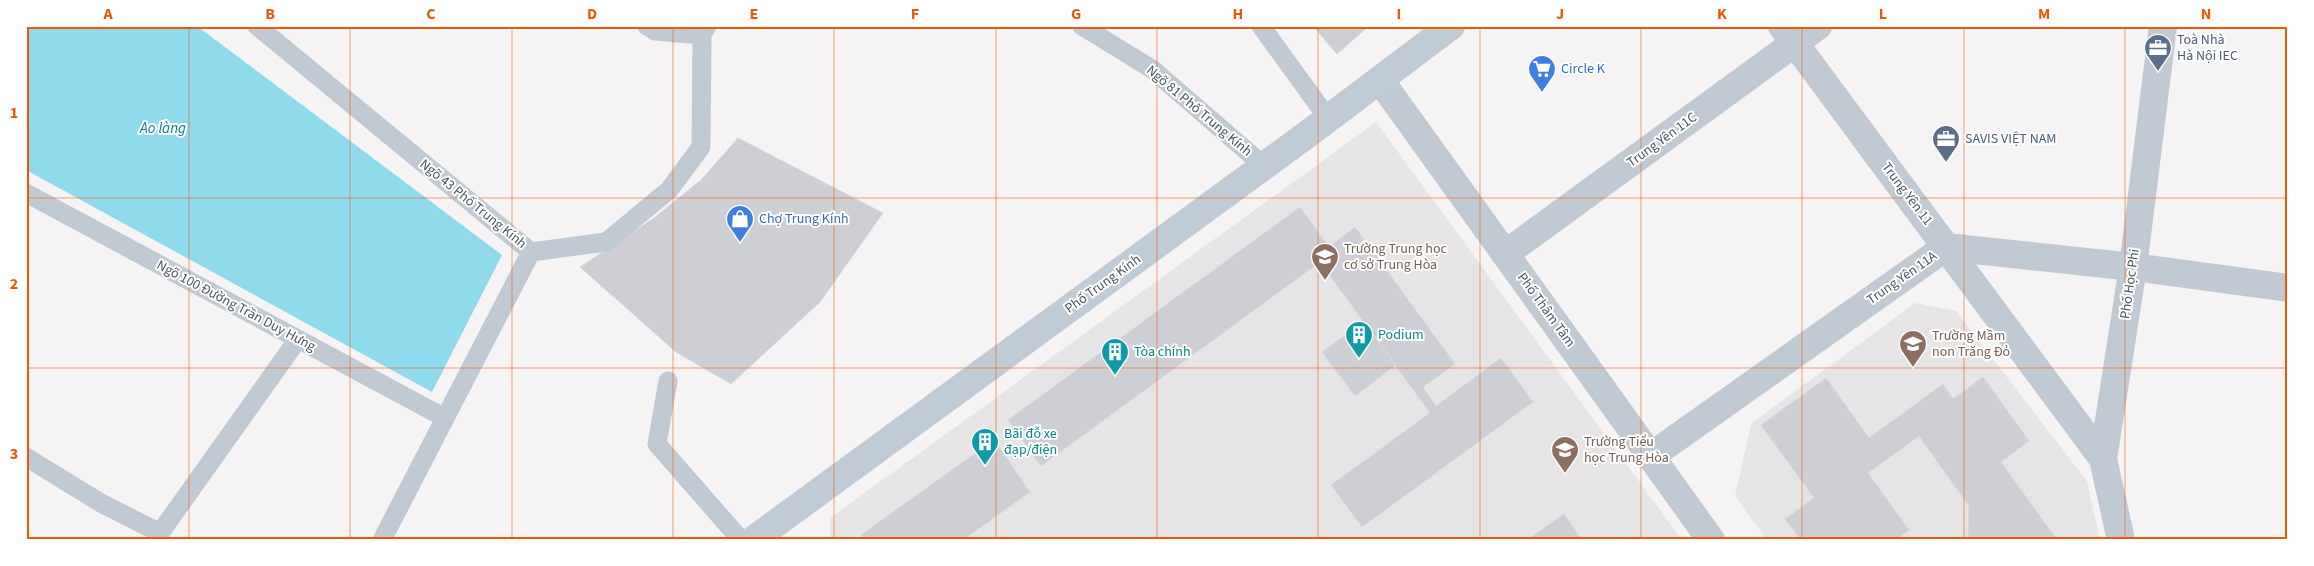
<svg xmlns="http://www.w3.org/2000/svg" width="2314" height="566" font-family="'Source Sans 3',sans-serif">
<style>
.education{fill:#e6e4e5}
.water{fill:#90daee}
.building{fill:#cdcfd5;stroke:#d7d9de}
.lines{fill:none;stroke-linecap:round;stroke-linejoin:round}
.lane{stroke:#c1cad2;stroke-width:19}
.street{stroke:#c1cad2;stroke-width:28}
.secondary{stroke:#c1cbd6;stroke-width:28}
.grid{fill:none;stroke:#e8590c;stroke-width:1;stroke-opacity:0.55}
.labels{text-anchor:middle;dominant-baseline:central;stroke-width:4;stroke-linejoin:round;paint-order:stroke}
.service-label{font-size:14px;fill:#4e5e75;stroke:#fff;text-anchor:start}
.shop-label{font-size:14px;fill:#366cbe;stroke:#fff;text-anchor:start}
.street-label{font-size:14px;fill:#4a5661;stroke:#fff}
.education-label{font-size:14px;fill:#785e54;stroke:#fff;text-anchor:start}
.culture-label{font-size:14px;fill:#0d838f;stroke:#fff;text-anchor:start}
.water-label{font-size:15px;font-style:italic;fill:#0c7c9b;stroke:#fff}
.neatline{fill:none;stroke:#e8590c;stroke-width:2}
.grid-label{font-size:16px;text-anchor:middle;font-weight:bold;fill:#e8590c}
</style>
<rect width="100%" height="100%" fill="#f5f3f3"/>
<path class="education" d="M 1376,122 L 1682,540 L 830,540 L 830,518 Z
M 1915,303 L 1956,311 L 2087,481 L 2100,540 L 1767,540 L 1735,496 L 1751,424 Z"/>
<path class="water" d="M 26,26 L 197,26 L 502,255 L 432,392 L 26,170 Z"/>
<path class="building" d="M 1313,26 L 1369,26 L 1337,54 Z
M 738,138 L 883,213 L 820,302 L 731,384 L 676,352 L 580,267 L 654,218 L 701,180 Z
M 1300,207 L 1329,247 L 1355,227 L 1455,364 L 1423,387 L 1436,406 L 1501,358 L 1533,402 L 1362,527 L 1331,485 L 1430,413 L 1320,262 L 1041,466 L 1008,420 Z
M 1364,322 L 1396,365 L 1355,396 L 1322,352 Z
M 1983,377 L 2029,441 L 2001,462 L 2055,537 L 2051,540 L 1970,540 L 1968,537 L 1969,506 L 1919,436 L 1868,473 L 1909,530 L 1896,540 L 1801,540 L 1785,519 L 1814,498 L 1761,425 L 1826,378 L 1869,438 L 1943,384 L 1953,399 Z
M 994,440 L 1030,492 L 963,540 L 865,540 L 861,535 Z
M 1564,514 L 1582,540 L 1527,540 Z"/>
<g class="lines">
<path class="lane" d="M 257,26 L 531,252
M 647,26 L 655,31 L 702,35
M 1082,26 L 1152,69 L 1264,166
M 1261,26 L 1327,117
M 26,193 L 445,418
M 531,252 L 606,242 L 669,190 L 701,147 L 702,35 L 707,26
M 668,381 L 657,444 L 741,540
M 26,457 L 101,503 L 160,533
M 155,540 L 298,339
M 382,540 L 531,252"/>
<path class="street" d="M 1782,26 L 2103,459
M 1380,80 L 1711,540
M 1505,254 L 1818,26
M 1651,456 L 1946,247 L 2133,267 L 2288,288
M 2121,540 L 2103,459 L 2133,267 L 2163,26"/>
<path class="secondary" d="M 753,540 L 1305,136 L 1451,26"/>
</g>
<path class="grid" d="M 189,26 L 189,540M 350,26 L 350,540M 512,26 L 512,540M 673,26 L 673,540M 834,26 L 834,540M 996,26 L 996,540M 1157,26 L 1157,540M 1318,26 L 1318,540M 1480,26 L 1480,540M 1641,26 L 1641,540M 1802,26 L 1802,540M 1964,26 L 1964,540M 2125,26 L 2125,540M 26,198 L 2288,198M 26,368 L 2288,368"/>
<defs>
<symbol id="office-pin" viewBox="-11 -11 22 30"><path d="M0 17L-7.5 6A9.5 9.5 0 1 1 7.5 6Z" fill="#5c6f8a" stroke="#fff"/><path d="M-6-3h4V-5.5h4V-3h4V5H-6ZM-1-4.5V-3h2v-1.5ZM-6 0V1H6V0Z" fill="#fff"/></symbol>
<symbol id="supermarket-pin" viewBox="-11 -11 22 30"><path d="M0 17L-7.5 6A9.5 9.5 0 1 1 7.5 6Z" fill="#3f7fe0" stroke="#fff"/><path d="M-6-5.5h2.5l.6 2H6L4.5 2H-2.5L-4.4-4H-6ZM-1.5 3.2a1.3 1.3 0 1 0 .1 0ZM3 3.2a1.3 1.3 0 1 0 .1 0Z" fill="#fff"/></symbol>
<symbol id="shop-pin" viewBox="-11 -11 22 30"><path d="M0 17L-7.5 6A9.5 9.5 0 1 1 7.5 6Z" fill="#3f7fe0" stroke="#fff"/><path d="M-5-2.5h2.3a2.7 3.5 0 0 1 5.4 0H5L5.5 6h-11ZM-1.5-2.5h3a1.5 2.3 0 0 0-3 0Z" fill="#fff"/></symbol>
<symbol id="school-pin" viewBox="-11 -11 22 30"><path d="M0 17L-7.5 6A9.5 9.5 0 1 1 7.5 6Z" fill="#8d6e63" stroke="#fff"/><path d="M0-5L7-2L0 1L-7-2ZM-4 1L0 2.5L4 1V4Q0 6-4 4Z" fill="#fff"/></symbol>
<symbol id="building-pin" viewBox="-11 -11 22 30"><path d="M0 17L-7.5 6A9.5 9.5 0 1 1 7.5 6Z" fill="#0f9aa8" stroke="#fff"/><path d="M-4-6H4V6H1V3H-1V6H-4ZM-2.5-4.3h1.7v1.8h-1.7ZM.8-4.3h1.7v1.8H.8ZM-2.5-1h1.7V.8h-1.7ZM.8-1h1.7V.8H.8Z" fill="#fff"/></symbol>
</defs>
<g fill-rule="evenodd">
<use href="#office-pin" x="2142" y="32" width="32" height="43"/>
<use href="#supermarket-pin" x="1526" y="53" width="32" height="43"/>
<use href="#office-pin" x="1930" y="123" width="32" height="43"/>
<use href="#shop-pin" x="724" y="203" width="32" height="43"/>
<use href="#school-pin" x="1309" y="241" width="32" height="43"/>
<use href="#building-pin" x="1343" y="319" width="32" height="43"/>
<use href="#school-pin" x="1897" y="328" width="32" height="43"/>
<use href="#building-pin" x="1099" y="336" width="32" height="43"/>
<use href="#building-pin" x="969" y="426" width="32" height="43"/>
<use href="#school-pin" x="1549" y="434" width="32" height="43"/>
</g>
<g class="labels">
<g class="service-label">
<text x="2177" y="40">Toà Nhà<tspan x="2177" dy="16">Hà Nội IEC</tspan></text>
<text x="1965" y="139">SAVIS VIỆT NAM</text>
</g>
<g class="shop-label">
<text x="1561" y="69">Circle K</text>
<text x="759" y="219">Chợ Trung Kính</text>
</g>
<g class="street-label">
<text transform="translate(1199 111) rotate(40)">Ngõ 81 Phố Trung Kính</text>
<text transform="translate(1662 140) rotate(-36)">Trung Yên 11C</text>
<text transform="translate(1907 194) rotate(53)">Trung Yên 11</text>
<text transform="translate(473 204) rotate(39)">Ngõ 43 Phố Trung Kính</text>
<text transform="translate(1902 278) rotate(-35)">Trung Yên 11A</text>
<text transform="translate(1103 284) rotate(-36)">Phố Trung Kính</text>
<text transform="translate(2130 284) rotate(-82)">Phố Học Phi</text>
<text transform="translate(236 306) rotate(28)">Ngõ 100 Đường Trần Duy Hưng</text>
<text transform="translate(1546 310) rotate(54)">Phố Thâm Tâm</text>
</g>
<g class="education-label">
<text x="1344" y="249">Trường Trung học<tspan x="1344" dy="16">cơ sở Trung Hòa</tspan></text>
<text x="1932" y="336">Trường Mầm<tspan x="1932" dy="16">non Trăng Đỏ</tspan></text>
<text x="1584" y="442">Trường Tiểu<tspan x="1584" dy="16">học Trung Hòa</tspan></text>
</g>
<g class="culture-label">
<text x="1378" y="335">Podium</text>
<text x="1134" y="352">Tòa chính</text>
<text x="1004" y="434">Bãi đỗ xe<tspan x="1004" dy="16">đạp/điện</tspan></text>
</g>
<g class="water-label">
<text x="163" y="128">Ao làng</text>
</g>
</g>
<rect width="2314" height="566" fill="none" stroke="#ffffff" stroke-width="55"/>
<rect x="28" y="28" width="2258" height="510" class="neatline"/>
<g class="grid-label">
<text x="108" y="19">A</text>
<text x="270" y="19">B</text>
<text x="431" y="19">C</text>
<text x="592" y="19">D</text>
<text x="754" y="19">E</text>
<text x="915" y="19">F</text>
<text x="1076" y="19">G</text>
<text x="1238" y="19">H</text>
<text x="1399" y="19">I</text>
<text x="1560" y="19">J</text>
<text x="1722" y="19">K</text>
<text x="1883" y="19">L</text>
<text x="2044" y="19">M</text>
<text x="2206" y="19">N</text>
<text x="14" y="118">1</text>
<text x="14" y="289">2</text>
<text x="14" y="459">3</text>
</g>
</svg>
